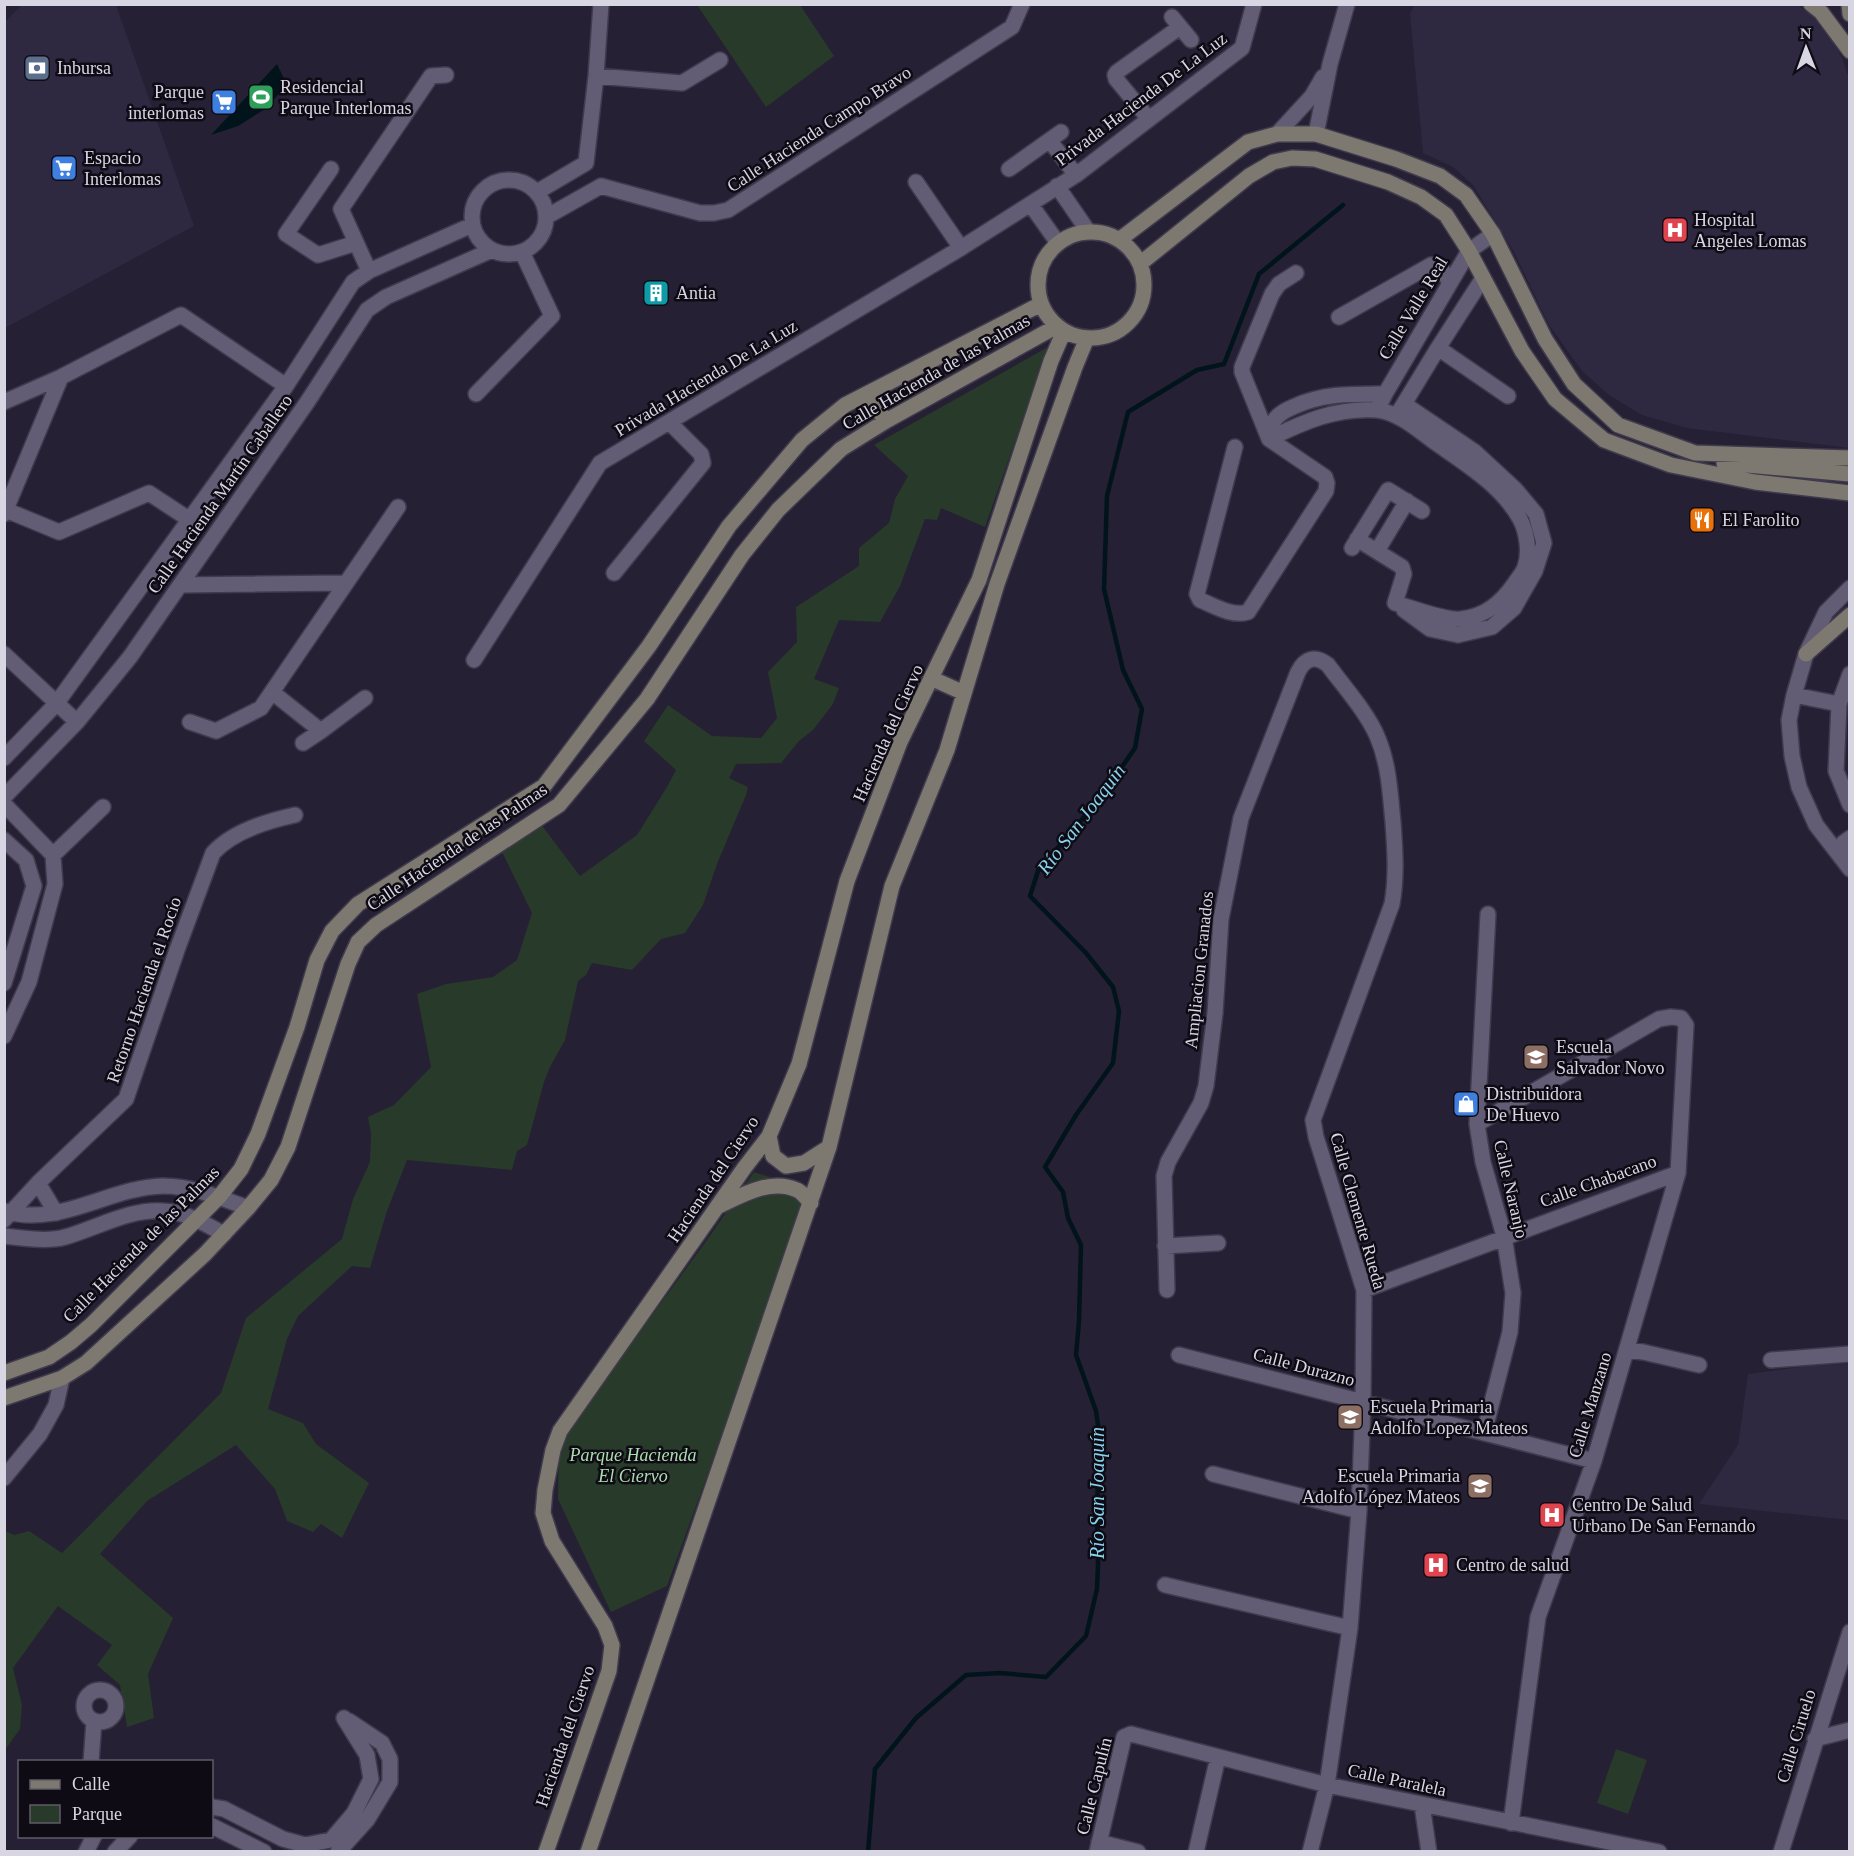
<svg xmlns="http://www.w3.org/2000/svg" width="1854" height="1856" font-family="Georgia,serif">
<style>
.built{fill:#2e2841}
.green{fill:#283a29}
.water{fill:#01141b}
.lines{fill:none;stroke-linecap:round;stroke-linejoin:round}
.stream{stroke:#01141b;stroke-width:4.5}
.street-casing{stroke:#3f3a4c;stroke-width:18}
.secondary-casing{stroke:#3f3a4c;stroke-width:18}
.street{stroke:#635c75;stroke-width:15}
.secondary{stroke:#7d7870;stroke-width:15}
.labels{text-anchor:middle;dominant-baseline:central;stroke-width:5;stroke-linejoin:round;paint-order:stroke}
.poi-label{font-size:18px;fill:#d9d6e4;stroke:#0e0b14;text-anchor:start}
.street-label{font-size:18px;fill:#d9d6e4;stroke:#0e0b14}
.park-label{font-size:18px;font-style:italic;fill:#acdeaf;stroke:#0e0b14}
.water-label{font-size:20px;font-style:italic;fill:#87d2ec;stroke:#0e0b14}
</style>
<rect width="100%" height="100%" fill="#262034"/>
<path class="built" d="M 1415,4 L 1796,4 L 1812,16 L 1831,37 L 1842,58 L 1849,78 L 1849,448 L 1687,428 L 1642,415 L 1609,395 L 1582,371 L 1549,325 L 1514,252 L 1473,185 L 1453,167 L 1423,153 L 1410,14 Z
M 22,5 L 116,5 L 194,226 L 5,328 L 5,22 Z
M 1849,1364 L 1849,1520 L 1699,1504 L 1738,1445 L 1748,1374 L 1808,1366 Z"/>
<path class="green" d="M 697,5 L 800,5 L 834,56 L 766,107 Z
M 1048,347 L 985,527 L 941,508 L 937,520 L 925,519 L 900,586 L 880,622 L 839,620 L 814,679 L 839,688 L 833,704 L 813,730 L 799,741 L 781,763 L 736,764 L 729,778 L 748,787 L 746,795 L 717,864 L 703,905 L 685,933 L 661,939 L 632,970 L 592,963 L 586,975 L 578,981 L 565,1040 L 550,1067 L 544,1082 L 527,1145 L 517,1151 L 512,1170 L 407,1160 L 387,1211 L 370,1268 L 352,1266 L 298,1316 L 287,1339 L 268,1409 L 303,1423 L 316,1444 L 369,1483 L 342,1538 L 321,1524 L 313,1532 L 287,1521 L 275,1489 L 236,1445 L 147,1501 L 100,1554 L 173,1618 L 148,1674 L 154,1718 L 127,1727 L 120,1685 L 97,1665 L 112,1645 L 58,1606 L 13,1668 L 22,1705 L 20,1729 L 5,1750 L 5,1531 L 14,1535 L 29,1531 L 62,1553 L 221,1393 L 246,1318 L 342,1239 L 353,1199 L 370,1162 L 371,1133 L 368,1117 L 394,1105 L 431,1067 L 417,994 L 446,984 L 493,977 L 517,960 L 532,913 L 500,848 L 540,823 L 580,876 L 637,835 L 667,787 L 676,770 L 644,741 L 668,705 L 712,736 L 761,738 L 777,718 L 768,672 L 797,642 L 796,607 L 859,566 L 859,548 L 889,523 L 895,499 L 908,476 L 874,445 Z
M 754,1172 L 806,1189 L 716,1451 L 667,1586 L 611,1612 L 558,1499 L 559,1443 L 707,1240 Z
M 1616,1749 L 1647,1760 L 1628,1814 L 1597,1803 Z"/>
<path class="water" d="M 277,64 L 287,85 L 265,109 L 238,126 L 211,135 Z"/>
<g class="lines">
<path class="stream" d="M 868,1852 L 875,1769 L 916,1718 L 966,1675 L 1000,1673 L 1046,1677 L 1086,1636 L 1097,1589 L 1098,1565 L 1097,1515 L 1099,1432 L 1096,1411 L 1076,1355 L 1079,1321 L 1081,1245 L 1068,1218 L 1063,1192 L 1045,1167 L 1076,1115 L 1113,1063 L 1119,1011 L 1113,987 L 1086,953 L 1030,896 L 1038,871 L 1101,797 L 1135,748 L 1142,709 L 1123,670 L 1104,589 L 1107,496 L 1128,412 L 1197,370 L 1224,364 L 1259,274 L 1343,205"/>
<defs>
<path id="street" d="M 1172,17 L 1191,40
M 596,76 L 682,83 L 720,60
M 1149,119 L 1116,79 L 1115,75 L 1117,72 L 1180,27
M 1277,134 L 1312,96 L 1323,77
M 1316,134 L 1330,64 L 1347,4
M 1050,141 L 1076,175
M 331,169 L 286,234 L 318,255 L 356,243
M 1009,169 L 1061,132
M472 217a37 37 0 1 1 74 0a37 37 0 1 1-74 0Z
M 916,182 L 961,248
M 1057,186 L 1088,231
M 537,192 L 586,163 L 596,76 L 601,4
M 1031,205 L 1058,243
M 546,217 L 601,186 L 700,213 L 714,213 L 728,210 L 1012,27 L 1022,4
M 369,271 L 341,209 L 431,76 L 446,75
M 1339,317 L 1431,265 C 1441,264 1446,276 1450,283
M 1438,348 L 1508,396
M 476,394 L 552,316 L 522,252
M 4,402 L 61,377 L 181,315 L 286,386
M 1377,410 L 1385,394 L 1469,251 L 1493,234
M 1399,412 L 1438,348 L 1483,278
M 1269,439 C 1303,422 1337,407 1377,410 C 1400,413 1418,430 1436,443 C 1466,464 1502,486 1520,519 C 1527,532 1530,553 1525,567 C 1523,573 1518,578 1515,583 C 1501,603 1486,616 1461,619 C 1445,621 1410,607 1395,603
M 1269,439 C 1270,433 1271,426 1274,421 C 1277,415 1286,410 1293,407 C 1323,393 1352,394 1385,394
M 1235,447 L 1197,594 L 1200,600 C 1215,606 1232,617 1248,612 L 1326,491 L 1327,483 L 1325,477 L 1269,439 L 1242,372 L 1242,367 L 1272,294 L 1279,284 L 1296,273
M 6,510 L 59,532 L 149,493 L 190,520
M 4,514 L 61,377
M 1357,539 L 1402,567 L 1404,574 L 1395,603
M 1352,548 L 1388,490 L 1422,511
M 1377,551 L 1407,501
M 614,573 L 703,463 L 701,454 L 669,422
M 181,585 L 346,583
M 1850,588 L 1826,612 L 1806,654 L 1794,695 L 1789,720 L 1792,756 L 1799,787 L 1816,825 L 1850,869
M 1404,610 L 1430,629 L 1458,635 L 1492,627 L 1514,608 L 1535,571 L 1544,543 L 1536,514 L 1515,489 L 1475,452 L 1404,404
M 4,654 L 77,722
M 474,660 L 600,463 L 961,248 L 1076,175 L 1242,48 L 1254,4
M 1850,674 L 1839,704 L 1836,771 L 1850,805
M 272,692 L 321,731 L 365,698
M 1794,695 L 1839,704
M 190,722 L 216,731 L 261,708 L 398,507
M 303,743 L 321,731
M 4,758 L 56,704 L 286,386 L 353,282 L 369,271 L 472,225
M 4,797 L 77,722 L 130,657 L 308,401 L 367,310 L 386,297 L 492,250
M 4,804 L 53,855 L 55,884 L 29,982 L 4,1036
M 4,840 L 26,860 L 34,886 L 4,983
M 53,855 L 103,807
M 1840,856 L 1843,843 L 1850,838
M 1477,1124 L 1659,1019 L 1671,1017 L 1681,1018 L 1686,1025 L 1678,1173 L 1594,1461 L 1538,1617 L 1511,1823
M 38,1183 L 56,1213
M 4,1211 C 59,1228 109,1187 163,1186 C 193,1186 221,1198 248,1208
M 4,1220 L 38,1183 L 126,1099 L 177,950 L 213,853 C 233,831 267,821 295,815
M 4,1236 C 22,1238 48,1242 65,1237 C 97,1228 130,1208 164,1211 C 186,1212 205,1224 224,1234
M 1165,1246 L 1218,1243
M 1167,1290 L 1164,1176 L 1168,1162 L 1201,1103 L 1206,1086 L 1215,1013 L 1221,919 L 1241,818 L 1298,672 C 1305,658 1315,655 1328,665 C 1344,687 1366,711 1377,736 C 1389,764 1390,792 1393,822 C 1395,850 1397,876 1392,904 L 1313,1120 L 1316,1137 L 1364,1290 L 1363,1403 L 1359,1511 L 1350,1628 L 1327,1785 L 1310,1852
M 1364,1290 L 1678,1173
M 1627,1350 L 1643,1352 L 1699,1365
M 1179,1355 L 1594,1461
M 1771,1360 L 1850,1354
M 1484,1433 L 1510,1332 L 1513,1293 L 1504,1236 L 1483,1162 L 1477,1124 L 1488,914
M 1213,1474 L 1359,1511
M 4,1478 L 40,1434 L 56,1405 L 62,1378
M 1165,1585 L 1350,1628
M84 1706a16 16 0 1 1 32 0a16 16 0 1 1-32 0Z
M 1815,1739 L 1850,1730
M 91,1762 L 94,1721
M 1422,1805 L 1429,1852
M 212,1807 L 224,1809 L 283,1839 L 305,1845 L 331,1840 L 354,1813 L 371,1779 L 367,1755 L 344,1718
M 212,1826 L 264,1852
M 1099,1842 L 1138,1852
M 86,1852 L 94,1836
M 115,1852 L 130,1836
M 338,1852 L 367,1820 L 390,1782 L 390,1759 L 382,1743 L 349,1721
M 1097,1852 L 1124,1737 L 1131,1734 L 1327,1785 L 1659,1852
M 1196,1852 L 1218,1757
M 1781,1852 L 1850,1632"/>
<path id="secondary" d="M 1811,4 L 1821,12 L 1850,51
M 1849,4 L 1850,14
M1038 285a53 53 0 1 1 106 0a53 53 0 1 1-106 0Z
M 1119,240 L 1248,142 L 1277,134 L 1316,134 L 1396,159 L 1440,176 L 1466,195 L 1493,234 L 1545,339 L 1574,384 L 1618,425 L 1695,453 L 1850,458
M 1141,263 L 1249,176 L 1273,162 L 1292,158 L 1315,159 L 1388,182 L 1421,197 L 1446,215 L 1469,251 L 1522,351 L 1555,399 L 1604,440 L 1671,465 L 1755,482 L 1850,493
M 866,394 L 886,421
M 1724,463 L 1850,474
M 1806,654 L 1850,615
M 933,679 L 964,693
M 769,1136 L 773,1156 L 786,1166 L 804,1163 L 829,1147
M 719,1206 C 742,1195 771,1178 797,1190 C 802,1192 807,1199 811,1203
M 4,1373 L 49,1357 L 71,1342 L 91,1325 L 219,1197 L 241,1169 L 258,1134 L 297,1027 L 317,960 L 332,931 L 358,904 L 544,786 L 649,646 L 729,526 L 802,440 L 845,405 L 1041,304
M 4,1398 L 62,1378 L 86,1363 L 205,1254 L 248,1208 L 271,1180 L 288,1147 L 348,964 L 358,942 L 376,925 L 559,805 L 647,699 L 742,555 L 778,510 L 841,449 L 886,421 L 1057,326
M 546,1852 L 609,1671 L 612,1645 L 605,1626 L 552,1541 L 543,1513 L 545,1490 L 553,1450 L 560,1431 L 745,1167 L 769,1136 L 799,1064 L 847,881 L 900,742 L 979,580 L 1051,361 L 1064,331
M 588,1852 L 829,1147 L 892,886 L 947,750 L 997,584 L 1075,367 L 1087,338"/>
</defs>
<use href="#street" class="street-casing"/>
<use href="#secondary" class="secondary-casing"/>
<use href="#street" class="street"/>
<use href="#secondary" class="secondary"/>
</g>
<defs>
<symbol id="bank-square" viewBox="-11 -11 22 22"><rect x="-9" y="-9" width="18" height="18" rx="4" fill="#5c6f8a" stroke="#0e0b14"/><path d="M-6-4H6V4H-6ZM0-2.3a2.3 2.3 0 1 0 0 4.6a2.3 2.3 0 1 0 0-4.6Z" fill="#fff"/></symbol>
<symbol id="stadium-square" viewBox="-11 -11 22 22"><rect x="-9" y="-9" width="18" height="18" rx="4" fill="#2e9e5b" stroke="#0e0b14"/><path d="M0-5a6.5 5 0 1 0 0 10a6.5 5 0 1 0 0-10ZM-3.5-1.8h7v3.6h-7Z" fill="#fff"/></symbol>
<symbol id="supermarket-square" viewBox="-11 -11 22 22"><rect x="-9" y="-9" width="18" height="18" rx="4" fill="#3f7fe0" stroke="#0e0b14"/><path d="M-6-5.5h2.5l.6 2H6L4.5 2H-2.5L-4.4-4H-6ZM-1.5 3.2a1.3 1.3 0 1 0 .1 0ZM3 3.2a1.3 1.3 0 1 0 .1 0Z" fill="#fff"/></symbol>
<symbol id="hospital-square" viewBox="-11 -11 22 22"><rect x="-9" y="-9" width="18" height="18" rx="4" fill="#e0444e" stroke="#0e0b14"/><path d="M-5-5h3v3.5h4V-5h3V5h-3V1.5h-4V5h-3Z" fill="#fff"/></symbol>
<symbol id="building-square" viewBox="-11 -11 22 22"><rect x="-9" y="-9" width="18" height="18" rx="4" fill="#0f9aa8" stroke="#0e0b14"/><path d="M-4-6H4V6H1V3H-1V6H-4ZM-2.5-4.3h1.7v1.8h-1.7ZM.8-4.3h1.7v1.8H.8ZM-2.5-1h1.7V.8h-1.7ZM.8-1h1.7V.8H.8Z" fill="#fff"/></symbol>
<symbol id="restaurant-square" viewBox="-11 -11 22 22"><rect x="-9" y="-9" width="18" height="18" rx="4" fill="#e8710a" stroke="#0e0b14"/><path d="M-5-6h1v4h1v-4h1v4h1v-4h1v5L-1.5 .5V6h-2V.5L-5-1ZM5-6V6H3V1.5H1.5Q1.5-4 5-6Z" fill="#fff"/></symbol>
<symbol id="school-square" viewBox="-11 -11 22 22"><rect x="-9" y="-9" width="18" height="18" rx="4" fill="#8d6e63" stroke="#0e0b14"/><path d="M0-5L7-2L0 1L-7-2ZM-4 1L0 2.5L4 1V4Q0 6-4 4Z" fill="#fff"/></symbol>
<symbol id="shop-square" viewBox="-11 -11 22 22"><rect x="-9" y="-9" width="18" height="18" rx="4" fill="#3f7fe0" stroke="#0e0b14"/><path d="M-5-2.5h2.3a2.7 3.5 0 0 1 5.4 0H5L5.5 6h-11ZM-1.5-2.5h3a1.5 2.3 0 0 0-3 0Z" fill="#fff"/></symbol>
</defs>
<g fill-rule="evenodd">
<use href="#bank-square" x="22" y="53" width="30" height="30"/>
<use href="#stadium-square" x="246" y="82" width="30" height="30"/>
<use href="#supermarket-square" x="209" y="87" width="30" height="30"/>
<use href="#supermarket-square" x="49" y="153" width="30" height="30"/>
<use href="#hospital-square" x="1660" y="215" width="30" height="30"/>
<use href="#building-square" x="641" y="278" width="30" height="30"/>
<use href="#restaurant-square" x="1687" y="505" width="30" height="30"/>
<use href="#school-square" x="1521" y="1042" width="30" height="30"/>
<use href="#shop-square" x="1451" y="1089" width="30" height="30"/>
<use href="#school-square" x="1335" y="1402" width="30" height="30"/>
<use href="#school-square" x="1465" y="1471" width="30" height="30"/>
<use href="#hospital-square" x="1537" y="1500" width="30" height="30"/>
<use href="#hospital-square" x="1421" y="1550" width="30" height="30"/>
</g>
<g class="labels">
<g class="poi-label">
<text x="57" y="68">Inbursa</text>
<text x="280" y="87">Residencial<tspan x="280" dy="21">Parque Interlomas</tspan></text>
<text x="204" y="92" text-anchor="end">Parque<tspan x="204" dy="21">interlomas</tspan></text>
<text x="84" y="158">Espacio<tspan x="84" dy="21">Interlomas</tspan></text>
<text x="1694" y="220">Hospital<tspan x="1694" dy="21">Angeles Lomas</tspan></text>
<text x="676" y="293">Antia</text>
<text x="1722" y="520">El Farolito</text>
<text x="1556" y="1047">Escuela<tspan x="1556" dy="21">Salvador Novo</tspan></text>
<text x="1486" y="1094">Distribuidora<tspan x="1486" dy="21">De Huevo</tspan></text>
<text x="1370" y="1407">Escuela Primaria<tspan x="1370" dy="21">Adolfo Lopez Mateos</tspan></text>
<text x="1460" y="1476" text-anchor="end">Escuela Primaria<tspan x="1460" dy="21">Adolfo López Mateos</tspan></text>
<text x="1572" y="1505">Centro De Salud<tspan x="1572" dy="21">Urbano De San Fernando</tspan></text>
<text x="1456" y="1565">Centro de salud</text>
</g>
<g class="street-label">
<text transform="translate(1141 99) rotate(-37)">Privada Hacienda De La Luz</text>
<text transform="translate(819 129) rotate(-33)">Calle Hacienda Campo Bravo</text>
<text transform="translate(1413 308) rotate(-59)">Calle Valle Real</text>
<text transform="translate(936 372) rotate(-30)">Calle Hacienda de las Palmas</text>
<text transform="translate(706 378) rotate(-31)">Privada Hacienda De La Luz</text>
<text transform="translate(220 494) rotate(-55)">Calle Hacienda Martín Caballero</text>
<text transform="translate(888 733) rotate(-66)">Hacienda del Ciervo</text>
<text transform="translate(457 847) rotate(-34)">Calle Hacienda de las Palmas</text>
<text transform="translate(1199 970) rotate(-84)">Ampliacion Granados</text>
<text transform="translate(144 990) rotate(-71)">Retorno Hacienda el Rocío</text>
<text transform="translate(713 1179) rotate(-56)">Hacienda del Ciervo</text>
<text transform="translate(1598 1181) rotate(-20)">Calle Chabacano</text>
<text transform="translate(1511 1189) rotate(77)">Calle Naranjo</text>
<text transform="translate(1358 1211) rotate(74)">Calle Clemente Rueda</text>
<text transform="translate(141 1244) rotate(-45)">Calle Hacienda de las Palmas</text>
<text transform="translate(1304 1367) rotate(15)">Calle Durazno</text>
<text transform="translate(1590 1405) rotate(-73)">Calle Manzano</text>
<text transform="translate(565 1736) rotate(-71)">Hacienda del Ciervo</text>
<text transform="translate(1796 1736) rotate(-73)">Calle Ciruelo</text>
<text transform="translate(1397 1780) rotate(12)">Calle Paralela</text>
<text transform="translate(1094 1786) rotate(-76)">Calle Capulín</text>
</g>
<g class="park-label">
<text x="633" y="1455">Parque Hacienda<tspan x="633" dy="21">El Ciervo</tspan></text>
</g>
<g class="water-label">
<text transform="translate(1081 819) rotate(-53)">Río San Joaquín</text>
<text transform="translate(1097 1493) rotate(-90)">Río San Joaquín</text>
</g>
</g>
<rect width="1854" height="1856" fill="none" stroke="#d9d6e4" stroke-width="12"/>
<rect x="18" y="1760" width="195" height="78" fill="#0e0b14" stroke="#5f5c67" stroke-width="1.5"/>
<rect x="30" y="1780" width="30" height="9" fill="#7d7870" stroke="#5f5c67" stroke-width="1.5"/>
<text x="72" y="1790" font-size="18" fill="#d9d6e4">Calle</text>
<rect x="30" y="1805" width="30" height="18" fill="#283a29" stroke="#5f5c67" stroke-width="1.5"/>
<text x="72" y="1820" font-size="18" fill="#d9d6e4">Parque</text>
<g transform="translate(1806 48) rotate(359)" stroke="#0e0b14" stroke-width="4.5" paint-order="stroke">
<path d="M0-4.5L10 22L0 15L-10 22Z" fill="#d9d6e4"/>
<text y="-9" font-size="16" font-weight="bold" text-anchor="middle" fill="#d9d6e4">N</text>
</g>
</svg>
